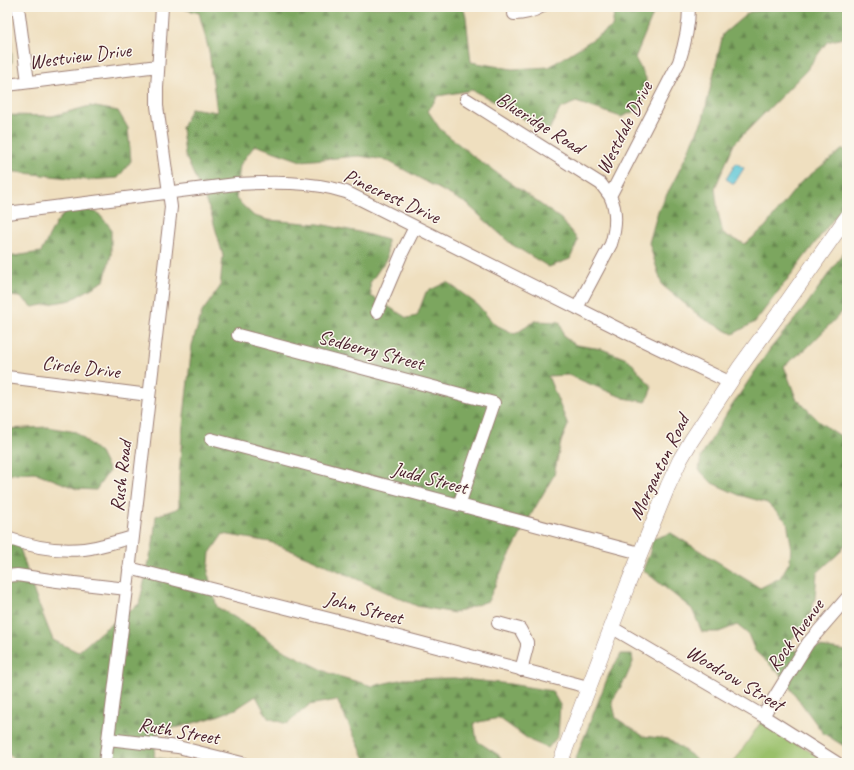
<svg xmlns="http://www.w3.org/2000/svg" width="854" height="770" font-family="Caveat,sans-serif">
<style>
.forest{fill:url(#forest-firs);stroke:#626245}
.park{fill:#9ac06b;stroke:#72704b}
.water{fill:#5cc6d7;stroke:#537281}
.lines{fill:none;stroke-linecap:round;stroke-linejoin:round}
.minor-casing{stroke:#9c7f75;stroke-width:14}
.major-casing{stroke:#9c7f75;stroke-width:16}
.minor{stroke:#fff;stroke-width:12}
.major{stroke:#fff;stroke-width:15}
.labels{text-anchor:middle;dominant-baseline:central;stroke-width:3;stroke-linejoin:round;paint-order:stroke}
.street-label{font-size:20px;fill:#4a1f2b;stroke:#fbf7ec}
</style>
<defs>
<pattern id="forest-firs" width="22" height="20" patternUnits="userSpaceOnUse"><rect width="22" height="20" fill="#7ba65f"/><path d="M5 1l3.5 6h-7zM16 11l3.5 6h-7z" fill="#67874f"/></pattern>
</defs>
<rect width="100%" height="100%" fill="#fbf7ec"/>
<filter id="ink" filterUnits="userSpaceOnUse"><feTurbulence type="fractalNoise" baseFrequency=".025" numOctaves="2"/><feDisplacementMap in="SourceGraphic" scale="8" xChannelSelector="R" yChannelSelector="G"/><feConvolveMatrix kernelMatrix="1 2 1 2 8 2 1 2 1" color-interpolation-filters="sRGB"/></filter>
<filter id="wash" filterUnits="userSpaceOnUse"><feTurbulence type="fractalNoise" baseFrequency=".012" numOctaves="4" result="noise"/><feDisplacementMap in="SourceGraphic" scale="16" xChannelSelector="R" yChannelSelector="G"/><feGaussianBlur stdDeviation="0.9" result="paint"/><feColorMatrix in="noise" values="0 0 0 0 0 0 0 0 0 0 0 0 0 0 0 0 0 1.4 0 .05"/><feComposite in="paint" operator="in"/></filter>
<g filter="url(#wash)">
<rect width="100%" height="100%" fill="#efdfbf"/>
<path class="forest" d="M 7,7 L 9,7 L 10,16 L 12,62 L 7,68 Z
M 177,7 L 463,7 L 466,17 L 471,62 L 512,69 L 549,67 L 612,27 L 615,7 L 656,7 L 635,58 L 646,78 L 646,96 L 638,110 L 621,117 L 576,102 L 560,109 L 549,130 L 533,126 L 512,110 L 472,90 L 438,96 L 428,111 L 440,129 L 473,156 L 561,219 L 578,240 L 570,259 L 549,267 L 511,244 L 467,204 L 386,160 L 359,156 L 301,161 L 255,145 L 240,165 L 236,199 L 254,216 L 268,220 L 319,224 L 359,232 L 387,240 L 387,258 L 370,283 L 371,296 L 407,318 L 417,316 L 426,292 L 447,282 L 478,305 L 494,324 L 515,334 L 535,321 L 560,322 L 564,337 L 576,345 L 602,349 L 629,360 L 652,387 L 646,402 L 624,398 L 568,375 L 548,376 L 568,425 L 561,442 L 554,475 L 532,513 L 502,570 L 488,601 L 454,613 L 417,606 L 312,559 L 270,542 L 223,534 L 210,553 L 208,574 L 217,607 L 253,628 L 281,649 L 331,674 L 372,686 L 404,679 L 454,678 L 510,684 L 552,691 L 560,705 L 558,736 L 548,748 L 531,741 L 499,718 L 474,723 L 477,741 L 500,756 L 502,763 L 367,763 L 337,700 L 309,705 L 287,724 L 268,718 L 256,696 L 236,709 L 211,718 L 179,727 L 165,729 L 157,734 L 154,757 L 186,763 L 17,763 L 7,752 L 7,529 L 18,542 L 35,595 L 53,640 L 78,652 L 102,631 L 139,604 L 153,544 L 156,516 L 179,508 L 179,478 L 182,434 L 192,345 L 202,312 L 220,287 L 223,256 L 211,213 L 185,155 L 182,128 L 191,108 L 217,112 L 209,51 L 199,13 Z
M 785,7 L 847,7 L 847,37 L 827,42 L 806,71 L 734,144 L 715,188 L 718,212 L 723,234 L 745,244 L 765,227 L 800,183 L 843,149 L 847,151 L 847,201 L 755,322 L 733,334 L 702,318 L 662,285 L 649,243 L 658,211 L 678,173 L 703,119 L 723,34 L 749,12 Z
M 90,106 L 118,111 L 128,128 L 131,161 L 118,178 L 87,180 L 7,171 L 7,115 L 52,116 Z
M 71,205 L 98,213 L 111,228 L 111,255 L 104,281 L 71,300 L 33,307 L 20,297 L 7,296 L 7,257 L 41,252 L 56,223 Z
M 847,249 L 847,307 L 807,348 L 784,366 L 796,398 L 822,424 L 847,440 L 847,542 L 839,553 L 817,573 L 815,598 L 807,626 L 791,639 L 793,651 L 820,647 L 847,651 L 847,748 L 823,733 L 779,673 L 755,651 L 748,634 L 737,625 L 719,632 L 702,632 L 692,609 L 643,570 L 649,555 L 653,539 L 671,533 L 760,588 L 780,578 L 790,561 L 791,544 L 787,522 L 767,503 L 739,495 L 712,483 L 699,470 L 701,457 L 727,413 L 770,349 L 805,307 L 844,252 Z
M 48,427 L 76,432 L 100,453 L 109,471 L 96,490 L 77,489 L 34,472 L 12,474 L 7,476 L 7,429 Z
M 621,654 L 632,654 L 633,662 L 625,680 L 612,701 L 616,718 L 643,736 L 668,739 L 691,755 L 699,763 L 574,763 L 609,674 Z"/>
<path class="park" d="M 761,722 L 829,763 L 733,763 Z"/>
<path class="water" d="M 736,163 L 744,168 L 734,184 L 726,179 Z"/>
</g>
<g filter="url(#ink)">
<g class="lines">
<defs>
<path id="minor" d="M 18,7 L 28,82
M 514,14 C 524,14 532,12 541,7
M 7,85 L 158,66
M 466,99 L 601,184 L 610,196
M 7,213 L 236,184 C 272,182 311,181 346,192 L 629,334 L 729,382
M 577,308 L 611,244 C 616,228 618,212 610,196 L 679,62 C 685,44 689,26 689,7
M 377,312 L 402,253 L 415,227
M 238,335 L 494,403 L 459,505
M 7,377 L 149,395
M 211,439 L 640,553
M 7,538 C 32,547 58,552 84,549 C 101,547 117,541 133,537
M 129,568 L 365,628 L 588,687
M 7,576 L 17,575 L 57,581 L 127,589
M 498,623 L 520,629 L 527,642 L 527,647 L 521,670
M 611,627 L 763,716 L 837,763
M 763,716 L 808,643 L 847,598
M 108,739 L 178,747 L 242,763
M 105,763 L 127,589 L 171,207 L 157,106 L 157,88 L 162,7"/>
<path id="major" d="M 560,763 L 628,584 L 668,486 L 680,460 L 691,441 L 740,367 L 785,305 L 847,217"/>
</defs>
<use href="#minor" class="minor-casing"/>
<use href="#major" class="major-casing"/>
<use href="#minor" class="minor"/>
<use href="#major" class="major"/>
</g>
</g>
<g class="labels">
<g class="street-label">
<text transform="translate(80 56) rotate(-7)">Westview Drive</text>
<text transform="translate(540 123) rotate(32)">Blueridge Road</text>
<text transform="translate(624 128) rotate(-63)">Westdale Drive</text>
<text transform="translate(392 196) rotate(25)">Pinecrest Drive</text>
<text transform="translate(371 350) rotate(15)">Sedberry Street</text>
<text transform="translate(81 367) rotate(7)">Circle Drive</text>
<text transform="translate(659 467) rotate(-64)">Morganton Road</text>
<text transform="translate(121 476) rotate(-83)">Rush Road</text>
<text transform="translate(430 478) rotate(15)">Judd Street</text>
<text transform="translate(364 608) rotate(15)">John Street</text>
<text transform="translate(795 635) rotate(-54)">Rock Avenue</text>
<text transform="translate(735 678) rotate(31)">Woodrow Street</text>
<text transform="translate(179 731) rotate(10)">Ruth Street</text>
</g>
</g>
<rect width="854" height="770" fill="none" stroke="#fbf7ec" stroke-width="24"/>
</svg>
